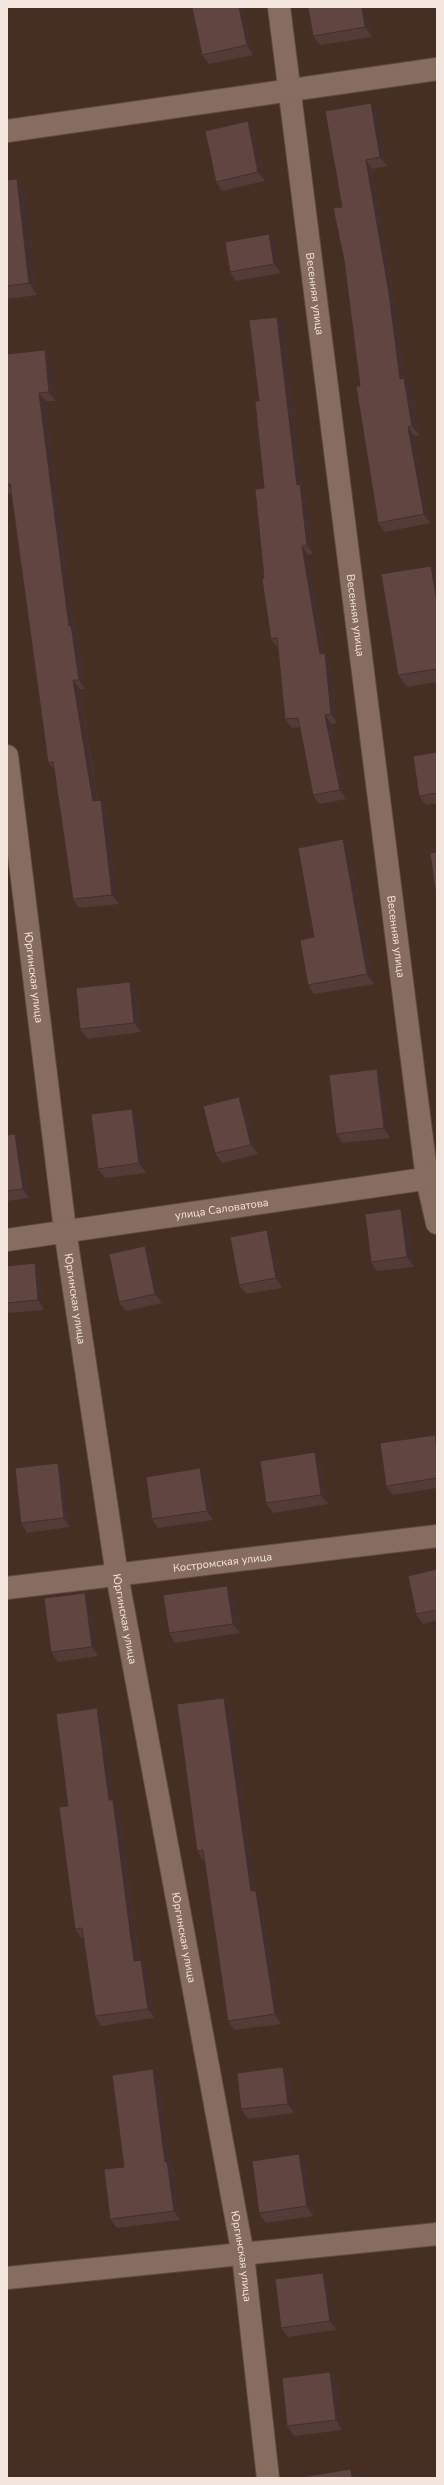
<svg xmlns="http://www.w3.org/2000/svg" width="444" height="2485" font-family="'Nunito Sans',sans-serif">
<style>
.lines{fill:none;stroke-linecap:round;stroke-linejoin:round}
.street-casing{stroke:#5f4d42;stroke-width:24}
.street{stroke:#866d5f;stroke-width:22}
.wall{fill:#533b38}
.shaded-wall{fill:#43302e}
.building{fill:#604541;stroke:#43302e}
.labels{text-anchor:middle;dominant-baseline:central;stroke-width:3;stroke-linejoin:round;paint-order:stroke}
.street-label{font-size:11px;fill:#f3e5dd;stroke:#241a14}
</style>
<rect width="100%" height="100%" fill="#452f23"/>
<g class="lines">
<defs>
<g id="street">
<path id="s1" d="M 279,7 L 427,1179 L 437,1223"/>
<path d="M 7,131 L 437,69"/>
<path id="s2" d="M 7,756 L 65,1230 L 117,1575 L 243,2255 L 268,2478"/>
<path id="s3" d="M 7,1240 L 437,1177"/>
<path id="s4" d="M 7,1588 L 437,1536"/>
<path d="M 7,2278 L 437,2234"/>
</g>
</defs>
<use href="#street" class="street-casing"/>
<use href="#street" class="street"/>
</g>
<path class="wall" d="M 192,7 L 243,7 L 253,55 L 209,64 L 202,55 Z
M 308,7 L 367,7 L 372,37 L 320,45 L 313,36 Z
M 378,113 L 387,166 L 372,169 L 395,302 L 405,380 L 411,387 L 419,435 L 414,436 L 430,523 L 385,532 L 378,523 L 360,386 L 342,207 Z
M 248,121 L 254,131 L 265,181 L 222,191 L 216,182 Z
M 17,179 L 26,191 L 37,295 L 7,299 L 7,180 Z
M 269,234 L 276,243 L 281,273 L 236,281 L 230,272 Z
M 277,317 L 284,326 L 302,487 L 307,493 L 313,554 L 308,555 L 325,654 L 331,662 L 337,723 L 331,724 L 346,799 L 319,804 L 313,795 L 300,727 L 292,728 L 285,719 L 278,648 L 271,639 L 264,578 L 264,488 Z
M 45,350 L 52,359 L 55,401 L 46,401 L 75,631 L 78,634 L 85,689 L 80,689 L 98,800 L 101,800 L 107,809 L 119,904 L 79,908 L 73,899 L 55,771 L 48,762 L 11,494 L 9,494 L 7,491 L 7,354 Z
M 437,574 L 437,682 L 407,687 L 398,675 Z
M 437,752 L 437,803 L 426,805 L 419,796 Z
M 343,839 L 349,849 L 374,984 L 314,994 L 308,985 L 314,937 Z
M 136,991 L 141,1032 L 87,1039 L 80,1029 Z
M 383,1079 L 390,1138 L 342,1143 L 336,1134 Z
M 246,1106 L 258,1154 L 222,1163 L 215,1153 Z
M 139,1118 L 146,1173 L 105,1178 L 98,1169 Z
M 15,1134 L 22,1144 L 29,1198 L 7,1201 L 7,1135 Z
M 408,1218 L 414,1267 L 377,1271 L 371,1262 Z
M 267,1230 L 273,1240 L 282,1288 L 246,1294 L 239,1285 Z
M 145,1246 L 151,1256 L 162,1303 L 126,1311 L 119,1302 Z
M 35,1263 L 41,1273 L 44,1310 L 7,1313 L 7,1266 Z
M 437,1438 L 437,1488 L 393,1495 L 386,1486 Z
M 321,1462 L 328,1504 L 273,1513 L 266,1503 Z
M 64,1472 L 70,1527 L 27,1533 L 21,1523 Z
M 207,1478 L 213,1520 L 158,1528 L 152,1519 Z
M 437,1569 L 437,1620 L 423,1624 L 416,1614 Z
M 227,1586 L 234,1595 L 240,1633 L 175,1643 L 169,1633 Z
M 91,1602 L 98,1656 L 58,1662 L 51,1652 Z
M 224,1698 L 231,1707 L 256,1891 L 262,1900 L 281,2024 L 234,2030 L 228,2021 L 204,1860 L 203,1860 L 197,1851 Z
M 97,1708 L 103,1718 L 114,1801 L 120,1809 L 139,1960 L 141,1960 L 148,1969 L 154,2018 L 101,2026 L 95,2016 L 84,1938 L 81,1938 L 75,1929 L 68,1806 Z
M 283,2067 L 290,2076 L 294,2113 L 248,2119 L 241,2109 Z
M 159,2078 L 171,2166 L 174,2170 L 180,2220 L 117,2228 L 110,2219 L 124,2167 Z
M 299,2154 L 306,2164 L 313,2216 L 266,2223 L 259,2213 Z
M 323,2273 L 329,2282 L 336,2330 L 288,2337 L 281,2328 Z
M 330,2372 L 337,2381 L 342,2430 L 294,2436 L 287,2426 Z"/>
<path class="shaded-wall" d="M 239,7 L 243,7 L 253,55 L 247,45 Z
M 362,7 L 367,7 L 372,37 L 365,27 Z
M 371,103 L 378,113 L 387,166 L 380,157 Z
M 248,121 L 254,131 L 265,181 L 258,172 Z
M 366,160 L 372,169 L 395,302 L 405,380 L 411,387 L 419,435 L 412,426 L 400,379 Z
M 17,179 L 26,191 L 37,295 L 29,283 Z
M 269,234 L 276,243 L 281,273 L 274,264 Z
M 277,317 L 284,326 L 302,487 L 307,493 L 313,554 L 307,545 L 297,485 Z
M 45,350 L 52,359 L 55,401 L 49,392 Z
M 39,393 L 46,401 L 75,631 L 78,634 L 85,689 L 79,680 L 69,626 Z
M 408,427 L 414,436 L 430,523 L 424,514 Z
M 302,546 L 308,555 L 325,654 L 331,662 L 337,723 L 331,714 Z
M 431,566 L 437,574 L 437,603 Z
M 73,680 L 80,689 L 99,810 L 93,801 Z
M 325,715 L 331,724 L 346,799 L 340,790 Z
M 101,800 L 107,809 L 119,904 L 112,895 Z
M 343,839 L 349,849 L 374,984 L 367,974 Z
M 130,982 L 136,991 L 141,1032 L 134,1023 Z
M 377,1069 L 383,1079 L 390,1138 L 384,1128 Z
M 239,1097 L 246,1106 L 258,1154 L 251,1145 Z
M 132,1109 L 139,1118 L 146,1173 L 139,1163 Z
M 15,1134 L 22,1144 L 29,1198 L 23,1189 Z
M 401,1209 L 408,1218 L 414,1267 L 407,1257 Z
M 267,1230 L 273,1240 L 282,1288 L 276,1278 Z
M 145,1246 L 151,1256 L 162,1303 L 155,1294 Z
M 35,1263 L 41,1273 L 44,1310 L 38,1300 Z
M 435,1435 L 437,1438 L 437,1452 Z
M 315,1452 L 321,1462 L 328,1504 L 321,1495 Z
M 58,1463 L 64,1472 L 70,1527 L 64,1518 Z
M 200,1468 L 207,1478 L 213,1520 L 207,1511 Z
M 227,1586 L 234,1595 L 240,1633 L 233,1624 Z
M 85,1593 L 91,1602 L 98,1656 L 92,1647 Z
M 224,1698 L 231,1707 L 256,1891 L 262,1900 L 281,2024 L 275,2014 L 251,1891 Z
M 97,1708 L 103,1718 L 114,1801 L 120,1809 L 140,1970 L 134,1961 L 109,1800 Z
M 141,1960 L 148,1969 L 154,2018 L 148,2009 Z
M 283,2067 L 290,2076 L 294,2113 L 288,2104 Z
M 153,2069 L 159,2078 L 171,2166 L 174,2170 L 180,2220 L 174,2211 L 165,2162 Z
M 299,2154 L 306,2164 L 313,2216 L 307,2206 Z
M 323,2273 L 329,2282 L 336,2330 L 330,2321 Z
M 330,2372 L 337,2381 L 342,2430 L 336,2420 Z
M 351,2469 L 357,2478 L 352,2478 Z"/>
<path class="building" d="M 192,7 L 239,7 L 247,45 L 202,55 Z
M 308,7 L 362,7 L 365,27 L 313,36 Z
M 371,103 L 380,157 L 366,160 L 389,293 L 400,379 L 404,378 L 412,426 L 408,427 L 424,514 L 378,523 L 356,386 L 360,386 L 344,260 L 333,208 L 342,207 L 325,111 Z
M 248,121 L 258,172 L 216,182 L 205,131 Z
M 17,179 L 29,283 L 7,286 L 7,180 Z
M 269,234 L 274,264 L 230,272 L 225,242 Z
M 277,317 L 297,485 L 300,484 L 307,545 L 302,546 L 320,654 L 325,653 L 331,714 L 325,715 L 340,790 L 313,795 L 298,718 L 285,719 L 277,638 L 271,639 L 262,579 L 264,578 L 255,489 L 264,488 L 255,401 L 259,401 L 249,320 Z
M 45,350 L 49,392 L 39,393 L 69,626 L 71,625 L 79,680 L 73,680 L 93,801 L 101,800 L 112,895 L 73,899 L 53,762 L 48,762 L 10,484 L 7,484 L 7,354 Z
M 431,566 L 437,603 L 437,669 L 398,675 L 381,574 Z
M 437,752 L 437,793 L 419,796 L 413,756 Z
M 343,839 L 367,974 L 308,985 L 300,940 L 314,937 L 298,848 Z
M 437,852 L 437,902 L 430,853 Z
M 130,982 L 134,1023 L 80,1029 L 76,988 Z
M 377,1069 L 384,1128 L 336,1134 L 329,1075 Z
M 239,1097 L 251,1145 L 215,1153 L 203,1106 Z
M 132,1109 L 139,1163 L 98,1169 L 91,1114 Z
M 15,1134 L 23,1189 L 7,1191 L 7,1135 Z
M 401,1209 L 407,1257 L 371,1262 L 365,1214 Z
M 267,1230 L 276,1278 L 239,1285 L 230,1237 Z
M 145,1246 L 155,1294 L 119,1302 L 109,1254 Z
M 35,1263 L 38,1300 L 7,1303 L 7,1266 Z
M 435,1435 L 437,1452 L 437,1478 L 386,1486 L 380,1443 Z
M 315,1452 L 321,1495 L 266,1503 L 260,1461 Z
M 58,1463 L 64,1518 L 21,1523 L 15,1468 Z
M 200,1468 L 207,1511 L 152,1519 L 146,1477 Z
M 437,1569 L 437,1610 L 416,1614 L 408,1576 Z
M 227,1586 L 233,1624 L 169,1633 L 163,1595 Z
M 85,1593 L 92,1647 L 51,1652 L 44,1598 Z
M 224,1698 L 251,1891 L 256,1891 L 275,2014 L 228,2021 L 203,1850 L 197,1851 L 177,1704 Z
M 97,1708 L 109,1800 L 113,1800 L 134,1961 L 141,1960 L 148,2009 L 95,2016 L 82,1928 L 75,1929 L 59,1807 L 68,1806 L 56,1714 Z
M 283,2067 L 288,2104 L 241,2109 L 237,2073 Z
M 153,2069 L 165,2162 L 167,2161 L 174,2211 L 110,2219 L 104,2169 L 124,2167 L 112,2075 Z
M 299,2154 L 307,2206 L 259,2213 L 252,2161 Z
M 323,2273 L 330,2321 L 281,2328 L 275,2279 Z
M 330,2372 L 336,2420 L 287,2426 L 282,2378 Z
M 351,2469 L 352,2478 L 303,2478 L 303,2477 Z"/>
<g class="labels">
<g class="street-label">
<text stroke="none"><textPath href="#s1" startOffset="289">Весенняя улица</textPath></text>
<text stroke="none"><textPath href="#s1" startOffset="613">Весенняя улица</textPath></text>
<text stroke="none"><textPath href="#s1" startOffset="937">Весенняя улица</textPath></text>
<text stroke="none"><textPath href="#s2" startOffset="223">Юргинская улица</textPath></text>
<text stroke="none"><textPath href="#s3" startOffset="217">улица Саловатова</textPath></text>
<text stroke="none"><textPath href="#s2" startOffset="547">Юргинская улица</textPath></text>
<text stroke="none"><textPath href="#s4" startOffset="217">Костромская улица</textPath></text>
<text stroke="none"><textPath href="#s2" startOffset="871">Юргинская улица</textPath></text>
<text stroke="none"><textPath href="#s2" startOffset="1195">Юргинская улица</textPath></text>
<text stroke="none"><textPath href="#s2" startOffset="1519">Юргинская улица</textPath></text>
</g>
</g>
<rect width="444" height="2485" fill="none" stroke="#f3e5dd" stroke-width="16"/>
</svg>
